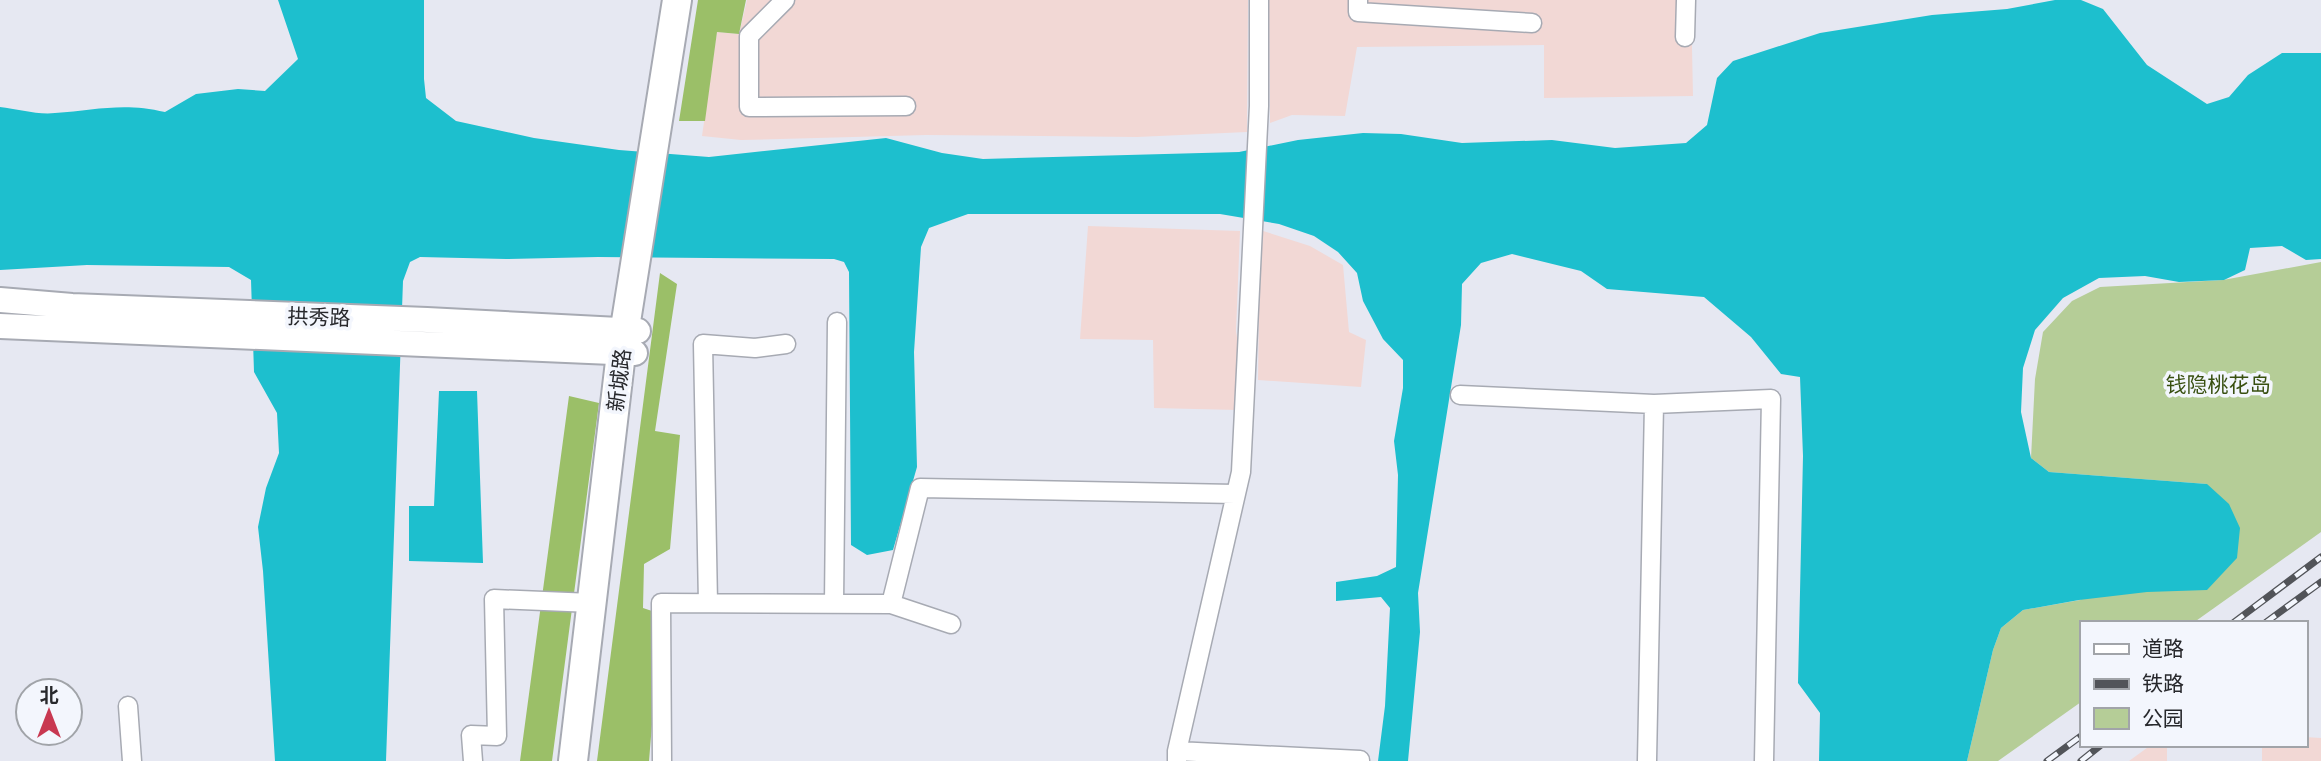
<svg xmlns="http://www.w3.org/2000/svg" width="2321" height="761" font-family="'Exo 2','Noto Sans SC',sans-serif">
<style>
.industrial{fill:#f2d8d5}
.green{fill:#b5cd97}
.forest{fill:#9bbf68}
.water{fill:#1dbfce}
.lines{fill:none;stroke-linecap:round;stroke-linejoin:round}
.minor-casing{stroke:#a7aab3;stroke-width:21}
.secondary-casing{stroke:#a7aab3;stroke-width:28}
.primary-casing{stroke:#a7aab3;stroke-width:32}
.minor{stroke:#fff;stroke-width:18}
.secondary{stroke:#fff;stroke-width:24}
.primary{stroke:#fff;stroke-width:28}
.rail-casing{stroke:#525459;stroke-width:7}
.rail{stroke:#f3f6fd;stroke-width:4.5;stroke-dasharray:13;stroke-linecap:butt}
.labels{text-anchor:middle;dominant-baseline:central;stroke-width:7;stroke-linejoin:round;paint-order:stroke}
.street-label{font-size:21px;fill:#27282c;stroke:#f3f6fd}
.park-label{font-size:21px;fill:#384f10;stroke:#f3f6fd}
</style>
<rect width="100%" height="100%" fill="#e6e8f2"/>
<path class="industrial" d="M 747,0 L 1248,0 L 1247,132 L 1137,137 L 926,135 L 741,140 L 702,136 L 717,32 L 739,34 Z
M 1269,0 L 1691,0 L 1693,96 L 1544,98 L 1544,45 L 1357,47 L 1345,116 L 1292,115 L 1270,123 Z
M 1088,226 L 1240,231 L 1236,331 L 1241,363 L 1237,410 L 1154,408 L 1153,340 L 1080,339 Z
M 1260,230 L 1310,246 L 1343,265 L 1349,332 L 1366,340 L 1361,387 L 1258,380 Z
M 2305,737 L 2321,738 L 2321,761 L 2262,761 L 2262,745 L 2305,745 Z
M 2151,745 L 2167,745 L 2167,761 L 2129,761 Z"/>
<path class="green" d="M 2321,262 L 2321,532 L 2193,623 L 2081,623 L 2081,702 L 1998,761 L 1967,761 L 1993,650 L 2001,628 L 2023,610 L 2080,600 L 2207,484 L 2049,472 L 2031,458 L 2035,379 L 2043,332 L 2072,301 L 2100,287 L 2223,280 Z"/>
<path class="forest" d="M 698,0 L 746,0 L 739,34 L 717,32 L 705,121 L 679,121 Z
M 660,273 L 677,284 L 655,431 L 680,435 L 670,549 L 644,564 L 643,608 L 661,614 L 649,761 L 597,761 Z
M 569,396 L 599,403 L 552,761 L 520,761 Z"/>
<path class="water" d="M 278,0 L 424,0 L 424,79 L 426,98 L 456,121 L 534,138 L 619,150 L 709,157 L 886,138 L 942,153 L 983,159 L 1239,152 L 1298,140 L 1363,133 L 1401,134 L 1462,143 L 1552,140 L 1615,148 L 1686,143 L 1707,125 L 1717,78 L 1733,61 L 1820,33 L 1932,15 L 2007,9 L 2055,0 L 2081,0 L 2103,9 L 2147,65 L 2207,104 L 2229,97 L 2248,75 L 2282,53 L 2321,53 L 2321,259 L 2306,260 L 2282,246 L 2250,248 L 2245,270 L 2224,280 L 2179,282 L 2145,276 L 2099,278 L 2063,298 L 2035,330 L 2023,368 L 2021,412 L 2031,458 L 2049,472 L 2207,484 L 2229,504 L 2240,528 L 2237,558 L 2207,590 L 2147,592 L 2079,600 L 2023,610 L 2001,628 L 1993,650 L 1967,761 L 1819,761 L 1820,713 L 1798,683 L 1803,456 L 1800,377 L 1781,374 L 1751,337 L 1704,297 L 1607,289 L 1581,271 L 1512,254 L 1481,263 L 1462,284 L 1461,325 L 1418,593 L 1420,632 L 1408,761 L 1378,761 L 1385,706 L 1390,608 L 1381,597 L 1336,601 L 1336,582 L 1377,576 L 1396,567 L 1398,475 L 1394,441 L 1403,388 L 1403,360 L 1383,339 L 1363,301 L 1357,273 L 1338,252 L 1314,236 L 1279,224 L 1220,214 L 968,214 L 929,228 L 921,247 L 914,352 L 917,467 L 893,550 L 867,555 L 851,545 L 849,272 L 844,262 L 834,259 L 598,257 L 506,259 L 420,257 L 410,262 L 403,281 L 386,761 L 275,761 L 263,571 L 258,527 L 266,488 L 279,453 L 277,413 L 254,372 L 251,280 L 229,267 L 87,265 L 0,270 L 0,107 C 17,109 38,115 55,113 C 95,110 124,102 165,112 L 196,94 L 238,89 L 265,91 L 298,59 Z
M 439,391 L 477,391 L 483,563 L 409,561 L 409,506 L 434,506 Z"/>
<g class="lines">
<defs>
<path id="minor" d="M 785,0 L 749,36 L 749,107 L 906,106
M 1358,0 L 1358,12 L 1532,23
M 1685,37 L 1686,0
M 1460,395 L 1654,404 L 1771,399 L 1764,761
M 708,603 L 703,344 L 755,348 L 786,344
M 834,604 L 837,322
M 891,604 L 920,488 L 1235,494
M 128,706 L 132,761
M 1177,751 L 1241,472 L 1259,106 L 1259,0
M 473,761 L 471,735 L 497,736 L 494,599 L 592,603
M 662,761 L 661,603 L 891,604 L 951,624
M 1177,761 L 1177,751 L 1360,760
M 1647,761 L 1654,404"/>
<path id="secondary" d="M 0,300 L 72,306 L 427,320 L 638,331
M 0,326 L 635,353"/>
<path id="primary" d="M 573,761 L 621,353 L 677,0"/>
</defs>
<use href="#minor" class="minor-casing"/>
<use href="#secondary" class="secondary-casing"/>
<use href="#primary" class="primary-casing"/>
<use href="#minor" class="minor"/>
<use href="#secondary" class="secondary"/>
<use href="#primary" class="primary"/>
<defs>
<path id="rail" d="M 2233,623 L 2321,557
M 2265,623 L 2321,582
M 2047,761 L 2081,736
M 2081,761 L 2101,745"/>
</defs>
<use href="#rail" class="rail-casing"/>
<use href="#rail" class="rail"/>
</g>
<g class="labels">
<g class="street-label">
<text transform="translate(319 316) rotate(2)">拱秀路</text>
<text transform="translate(618 380) rotate(-83)">新城路</text>
</g>
<g class="park-label">
<text x="2218" y="383">钱隐桃花岛</text>
</g>
</g>
<rect x="2080" y="621" width="228" height="126" fill="#f3f6fd" stroke="#a1a4a9" stroke-width="2"/>
<rect x="2094" y="644" width="35" height="10" fill="#ffffff" stroke="#a1a4a9" stroke-width="2"/>
<text x="2142" y="656" font-size="21" fill="#27282c">道路</text>
<rect x="2094" y="679" width="35" height="10" fill="#525459" stroke="#a1a4a9" stroke-width="2"/>
<text x="2142" y="691" font-size="21" fill="#27282c">铁路</text>
<rect x="2094" y="708" width="35" height="21" fill="#b5cd97" stroke="#a1a4a9" stroke-width="2"/>
<text x="2142" y="726" font-size="21" fill="#27282c">公园</text>
<g transform="translate(49 712)"><circle r="33" fill="#f3f6fd" stroke="#a1a4a9" stroke-width="2"/>
<path d="M0-5L12 26L0 18L-12 26Z" fill="#c83851"/>
<text y="-10" font-size="19" font-weight="bold" text-anchor="middle" fill="#27282c">北</text>
</g>
</svg>
